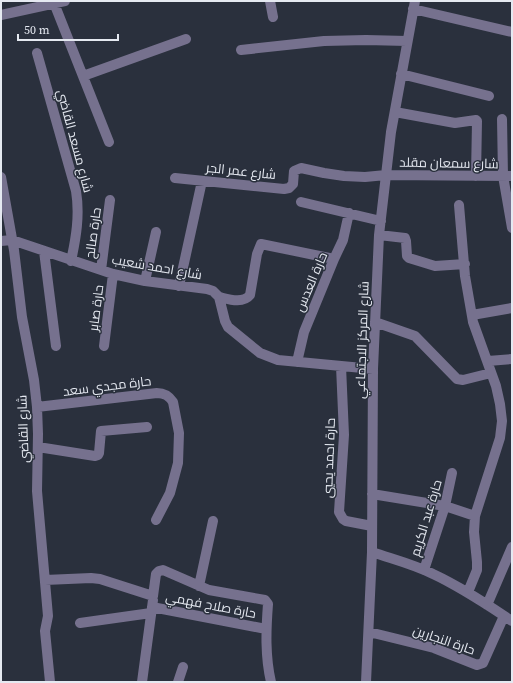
<svg xmlns="http://www.w3.org/2000/svg" width="513" height="683" font-family="'Source Serif 4',Cairo,serif">
<style>
.lines{fill:none;stroke-linecap:round;stroke-linejoin:round}
.minor{stroke:#76718e;stroke-width:10}
.labels{text-anchor:middle;dominant-baseline:central;stroke-width:3;stroke-linejoin:round;paint-order:stroke}
.street-label{font-size:13px;fill:#e5e9f1;stroke:#2a303d}
</style>
<rect width="100%" height="100%" fill="#2a303d"/>
<g class="lines">
<path class="minor" d="M 270,1 L 273,17
M 54,3 L 109,142
M 413,9 L 512,32
M 1,15 L 65,1
M 241,50 L 324,41 L 366,40 L 407,41
M 37,53 L 76,191 C 80,215 76,238 71,261
M 401,74 L 489,96
M 83,76 L 186,39
M 395,112 L 455,123 L 476,120 L 477,121 L 476,176
M 502,119 L 503,176 L 512,228
M 1,177 L 14,250 L 22,317 L 34,380 L 37,407 L 38,434 L 37,491 L 48,616 L 45,631 L 50,682
M 175,178 L 284,189 L 289,188 L 293,184 L 294,171 L 301,168 L 324,173 L 344,176 L 365,177 L 386,175 L 512,176
M 301,202 L 381,221
M 459,205 L 465,276 L 473,322 L 496,386 L 500,404 L 502,421 L 500,438 L 475,516 L 474,532 L 477,562 L 477,570 L 468,592
M 379,235 L 405,238 L 406,241 L 407,256 L 409,258 L 435,266 L 465,264
M 1,241 L 12,240 L 113,274 L 145,281 L 207,289 L 213,291 L 219,297 L 225,321 L 228,327 L 260,353 L 278,360 L 373,369
M 44,251 L 56,346
M 101,270 L 110,200
M 145,281 L 156,232
M 179,286 L 202,181
M 219,297 C 228,299 243,304 250,295 L 257,254 L 261,244 L 334,259
M 472,315 L 512,308
M 375,322 L 415,336 L 457,379 L 463,380 L 491,373
M 104,346 L 113,274
M 488,361 L 512,359
M 297,362 L 304,332 L 334,259 L 343,240 L 349,213
M 341,366 L 344,435 L 339,512 L 343,519 L 346,521 L 372,526
M 37,407 L 157,393 C 165,393 169,396 173,402 L 179,433 L 178,463 L 170,493 L 156,520
M 38,447 L 95,456 L 98,455 L 99,453 L 101,431 L 147,427
M 372,494 L 445,506 L 475,516
M 372,552 C 392,559 413,564 433,574 C 461,587 486,604 512,621
M 424,570 L 445,506 L 452,473
M 45,580 L 91,578 L 100,579 L 153,596 L 156,574 L 159,571 L 163,570 L 209,590 L 265,600 L 268,604 C 266,630 265,656 271,682
M 199,586 L 213,521
M 487,605 L 512,547
M 152,607 L 266,629
M 80,623 L 151,613
M 369,632 L 434,648 L 477,665 L 483,663 L 504,616
M 142,682 L 153,600
M 178,682 L 183,667
M 366,682 L 372,552 L 373,369 L 379,235 L 391,132 L 415,1"/>
</g>
<g class="labels">
<g class="street-label">
<text transform="translate(75 141) rotate(75)">شارع مسعد القاضي</text>
<text transform="translate(449 163) rotate(1)">شارع سمعان مقلد</text>
<text transform="translate(241 171) rotate(6)">شارع عمر الجر</text>
<text transform="translate(93 233) rotate(-82)">حارة صالح</text>
<text transform="translate(157 267) rotate(10)">شارع احمد شعيب</text>
<text transform="translate(311 282) rotate(-67)">حارة العدس</text>
<text transform="translate(96 308) rotate(-83)">حارة صابر</text>
<text transform="translate(362 340) rotate(-88)">شارع المركز الاجتماعي</text>
<text transform="translate(107 386) rotate(-7)">حارة مجدي سعد</text>
<text transform="translate(23 429) rotate(-92)">شارع القاضي</text>
<text transform="translate(329 458) rotate(-88)">حارة احمد يحيي</text>
<text transform="translate(426 518) rotate(-73)">حارة عبد الكريم</text>
<text transform="translate(211 605) rotate(11)">حارة صلاح فهمي</text>
<text transform="translate(444 640) rotate(19)">حارة النجارين</text>
</g>
</g>
<rect width="513" height="683" fill="none" stroke="#e5e9f1" stroke-width="4"/>
<path d="M18 34v6h100v-6" fill="none" stroke="#e5e9f1" stroke-width="2"/>
<text x="24" y="34" font-size="12" fill="#e5e9f1" stroke="#2a303d" stroke-width="3" paint-order="stroke">50 m</text>
</svg>
